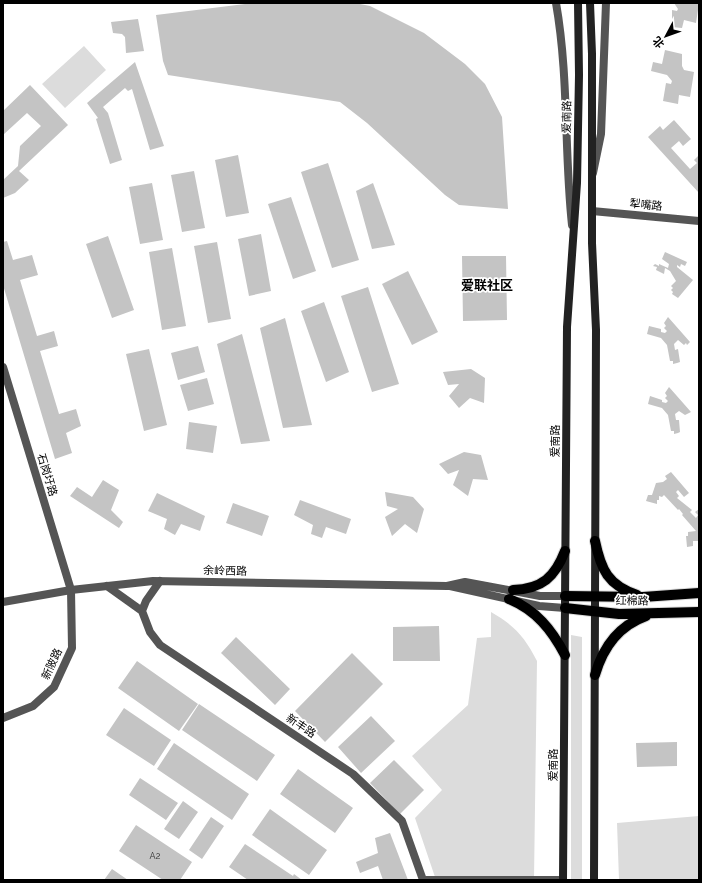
<svg xmlns="http://www.w3.org/2000/svg" width="702" height="883" font-family="Raleway,'Noto Sans SC',sans-serif">
<style>
.green{fill:#dcdcdc}
.building{fill:#c4c4c4}
.lines{fill:none;stroke-linecap:round;stroke-linejoin:round}
.primary-casing{stroke:#dbdbdb;stroke-width:12}
.minor{stroke:#555;stroke-width:8}
.tertiary{stroke:#555;stroke-width:8}
.secondary{stroke:#222;stroke-width:8}
.primary{stroke:#000;stroke-width:10}
.labels{text-anchor:middle;dominant-baseline:central;stroke-width:3.5;stroke-linejoin:round;paint-order:stroke}
.number-label{font-size:9px;fill:#313131}
.street-label{font-size:11px;fill:#000;stroke:#fff}
.quarter-label{font-size:13px;font-weight:bold;fill:#000;stroke:#fff}
</style>
<rect width="100%" height="100%" fill="#fff"/>
<path class="green" d="M 84,46 L 106,70 L 65,108 L 42,84 Z
M 491,612 C 514,625 525,637 537,661 L 534,880 L 436,880 L 415,818 L 442,790 L 412,756 L 468,705 L 477,638 L 491,637 Z
M 571,635 L 582,637 L 582,880 L 571,880 Z
M 699,816 L 699,880 L 619,880 L 617,823 Z"/>
<path class="building" d="M 253,3 L 355,3 L 370,6 L 424,33 L 465,64 L 485,84 L 502,117 L 508,209 L 459,205 L 445,195 L 367,123 L 340,102 L 168,75 L 163,61 L 156,15 Z
M 674,3 L 699,3 L 696,23 L 684,20 L 682,28 L 672,27 L 672,10 L 677,11 L 678,9 Z
M 138,19 L 144,51 L 126,53 L 125,37 L 122,34 L 113,33 L 111,22 Z
M 665,50 L 682,54 L 682,66 L 684,70 L 694,72 L 690,97 L 679,95 L 678,104 L 663,101 L 666,83 L 671,84 L 672,81 L 667,75 L 651,71 L 653,62 L 662,64 Z
M 135,62 L 164,146 L 150,150 L 132,89 L 128,91 L 125,88 L 103,107 L 108,113 L 122,160 L 110,164 L 96,119 L 98,118 L 87,103 Z
M 30,85 L 68,125 L 19,171 L 29,180 L 15,193 L 3,198 L 3,180 L 18,166 L 20,146 L 41,126 L 27,113 L 3,135 L 3,111 Z
M 674,120 L 691,139 L 683,146 L 679,141 L 671,148 L 690,169 L 697,163 L 694,160 L 699,155 L 699,193 L 648,137 L 660,126 L 663,130 Z
M 238,155 L 249,213 L 226,217 L 215,160 Z
M 328,163 L 359,260 L 332,268 L 301,172 Z
M 194,171 L 205,228 L 182,232 L 171,175 Z
M 152,183 L 163,240 L 140,244 L 129,187 Z
M 373,183 L 395,245 L 372,249 L 356,191 Z
M 291,197 L 316,271 L 293,279 L 268,204 Z
M 261,234 L 271,291 L 249,296 L 238,239 Z
M 108,236 L 134,310 L 112,318 L 86,244 Z
M 7,241 L 13,260 L 32,255 L 38,275 L 20,280 L 37,336 L 54,331 L 58,346 L 40,351 L 59,414 L 76,409 L 81,426 L 66,433 L 72,453 L 55,459 L 3,285 L 3,242 Z
M 217,242 L 231,319 L 208,323 L 194,246 Z
M 172,248 L 186,326 L 162,330 L 149,252 Z
M 665,252 L 687,262 L 685,266 L 681,264 L 680,267 L 677,265 L 677,267 L 693,280 L 678,298 L 672,294 L 673,292 L 671,290 L 673,288 L 671,286 L 676,281 L 670,271 L 665,268 L 664,274 L 656,270 L 657,267 L 653,266 L 655,264 L 659,266 L 659,264 L 668,268 L 669,264 L 662,259 Z
M 462,256 L 506,256 L 507,320 L 463,321 Z
M 408,271 L 438,332 L 412,345 L 382,284 Z
M 368,287 L 399,384 L 372,392 L 341,296 Z
M 324,302 L 349,372 L 326,382 L 301,311 Z
M 668,317 L 690,342 L 687,345 L 686,343 L 684,345 L 678,340 L 674,344 L 675,350 L 678,349 L 680,362 L 677,363 L 673,364 L 673,361 L 670,361 L 667,345 L 661,338 L 647,334 L 649,326 L 661,329 L 661,332 L 665,333 L 667,331 L 664,328 L 666,326 L 664,323 Z
M 285,318 L 312,425 L 283,428 L 260,328 Z
M 242,334 L 270,441 L 241,444 L 217,344 Z
M 198,346 L 205,372 L 178,380 L 171,353 Z
M 149,349 L 167,425 L 144,431 L 126,354 Z
M 471,369 L 485,378 L 484,403 L 470,398 L 459,408 L 449,396 L 459,384 L 448,385 L 443,372 Z
M 207,378 L 214,404 L 188,411 L 180,385 Z
M 669,387 L 691,412 L 685,415 L 679,411 L 675,414 L 676,420 L 679,420 L 680,432 L 678,433 L 674,434 L 674,431 L 671,431 L 668,415 L 662,408 L 648,404 L 650,396 L 662,400 L 662,402 L 666,403 L 668,401 L 665,398 L 667,396 L 665,393 Z
M 189,422 L 217,426 L 213,453 L 186,449 Z
M 464,452 L 481,455 L 488,480 L 473,479 L 468,496 L 453,485 L 459,470 L 448,474 L 439,464 Z
M 671,472 L 689,493 L 684,497 L 678,490 L 676,492 L 679,496 L 677,498 L 692,510 L 690,512 L 696,518 L 698,515 L 695,512 L 699,509 L 699,541 L 693,541 L 693,546 L 687,547 L 686,536 L 688,536 L 688,532 L 696,531 L 682,515 L 683,514 L 679,509 L 678,510 L 664,495 L 662,497 L 659,496 L 659,500 L 657,500 L 657,504 L 646,501 L 648,495 L 652,495 L 656,483 L 663,482 L 667,479 L 665,476 Z
M 103,480 L 119,490 L 111,510 L 123,522 L 119,528 L 70,496 L 77,487 L 92,497 Z
M 385,492 L 413,497 L 424,509 L 417,533 L 405,524 L 392,536 L 385,517 L 398,509 L 387,506 Z
M 157,493 L 205,516 L 200,531 L 181,524 L 175,535 L 164,529 L 167,519 L 148,511 Z
M 300,500 L 351,519 L 346,534 L 326,527 L 322,538 L 311,534 L 313,525 L 294,515 Z
M 233,503 L 269,516 L 262,536 L 226,523 Z
M 439,626 L 440,661 L 393,661 L 393,627 Z
M 236,637 L 290,689 L 275,705 L 221,653 Z
M 352,653 L 383,684 L 325,742 L 295,711 Z
M 137,661 L 198,704 L 179,731 L 118,688 Z
M 199,704 L 275,755 L 257,781 L 182,730 Z
M 124,708 L 171,740 L 154,766 L 106,735 Z
M 371,716 L 395,741 L 361,773 L 338,747 Z
M 677,742 L 677,766 L 637,767 L 636,743 Z
M 174,743 L 249,794 L 232,820 L 157,769 Z
M 394,760 L 424,790 L 400,814 L 370,783 Z
M 298,769 L 353,808 L 335,833 L 280,794 Z
M 140,778 L 178,803 L 166,820 L 129,795 Z
M 183,801 L 198,812 L 179,839 L 164,829 Z
M 270,809 L 327,850 L 309,875 L 252,835 Z
M 211,817 L 224,826 L 202,859 L 189,850 Z
M 136,825 L 192,862 L 180,880 L 163,880 L 119,851 Z
M 390,833 L 408,880 L 383,880 L 378,866 L 360,873 L 356,862 L 378,853 L 375,838 Z
M 245,844 L 293,876 L 294,874 L 302,880 L 248,880 L 229,867 Z
M 112,869 L 128,880 L 104,880 Z"/>
<g class="lines">
<defs>
<path id="primary" d="M 595,541 C 601,570 608,585 637,595
M 513,590 C 542,589 555,577 565,551
M 565,596 L 643,597 L 699,593
M 509,599 C 536,610 552,630 565,655
M 565,608 L 619,614 L 699,612
M 595,675 C 603,647 618,626 646,616"/>
</defs>
<use href="#primary" class="primary-casing"/>
<path class="minor" d="M 592,211 L 699,221
M 3,367 L 71,590 L 72,648 L 54,687 L 33,706 L 3,718
M 107,586 L 142,611 L 146,601 L 160,581
M 142,611 L 150,632 L 160,645 L 353,774 L 402,821 L 423,880
M 423,880 L 563,880"/>
<path class="tertiary" d="M 556,3 C 569,77 564,151 572,225
M 593,173 L 601,134 L 606,3
M 450,586 L 539,606 L 565,608
M 3,602 L 71,590 L 153,581 L 447,586 L 465,582 L 540,596 L 565,596"/>
<path class="secondary" d="M 590,3 L 592,54 L 592,243 L 596,330 L 594,880
M 563,880 L 567,327 L 577,183 L 579,75 L 578,3"/>
<use href="#primary" class="primary"/>
</g>
<g class="labels">
<g class="number-label">
<text x="155" y="856">A2</text>
</g>
<g class="street-label">
<text transform="translate(567 117) rotate(-89)">爱南路</text>
<text transform="translate(646 205) rotate(6)">犁嘴路</text>
<text transform="translate(555 441) rotate(-90)">爱南路</text>
<text transform="translate(47 475) rotate(73)">石岗圩路</text>
<text transform="translate(225 571) rotate(1)">余岭西路</text>
<text transform="translate(632 601) rotate(1)">红棉路</text>
<text transform="translate(52 664) rotate(-65)">新陂路</text>
<text transform="translate(301 726) rotate(34)">新丰路</text>
<text transform="translate(553 765) rotate(-90)">爱南路</text>
</g>
<g class="quarter-label">
<text x="487" y="285">爱联社区</text>
</g>
</g>
<rect width="702" height="883" fill="none" stroke="#000000" stroke-width="8"/>
<g transform="translate(666 36) rotate(229)" stroke="#ffffff" stroke-width="3" paint-order="stroke">
<path d="M0-3L7 15L0 10L-7 15Z" fill="#000000"/>
<text y="-6" font-size="11" font-weight="bold" text-anchor="middle" fill="#000000">北</text>
</g>
</svg>
